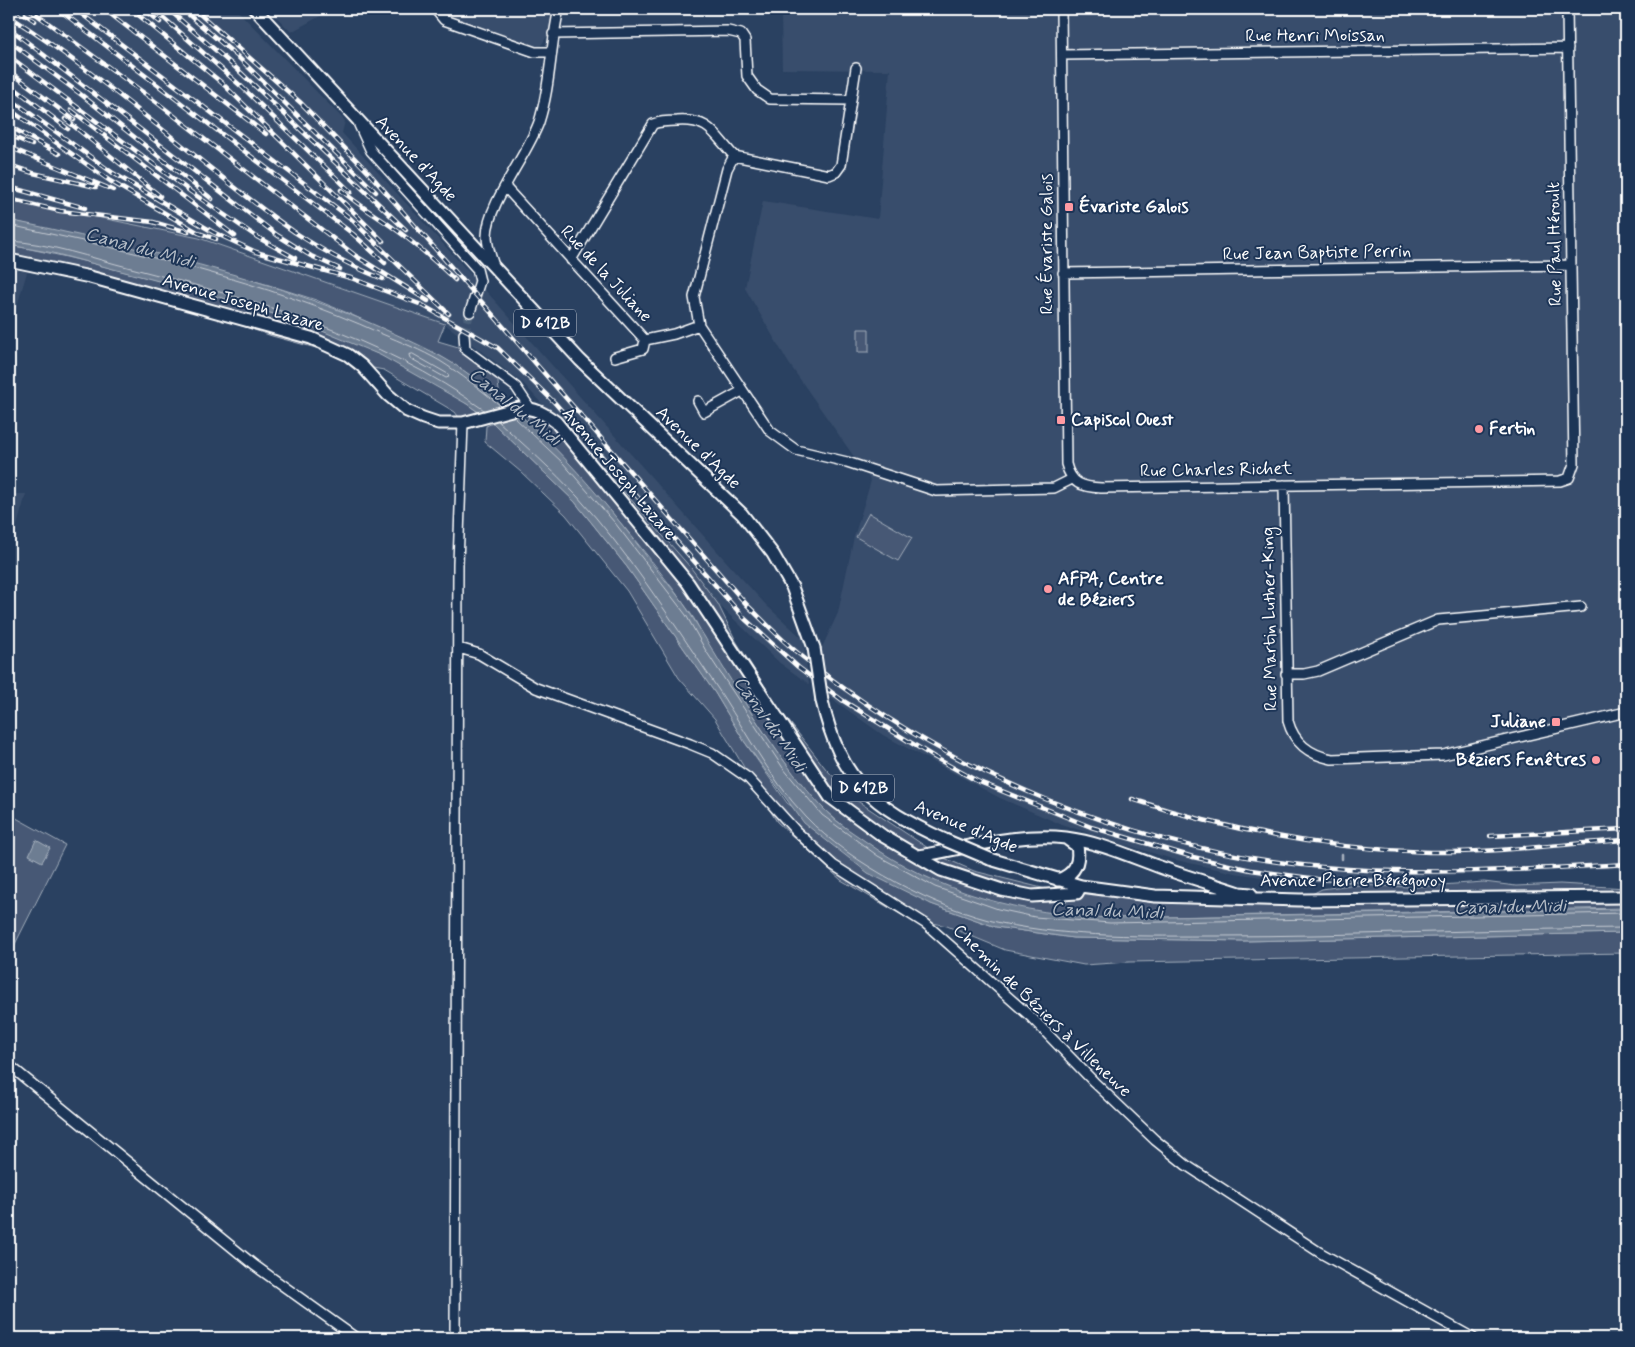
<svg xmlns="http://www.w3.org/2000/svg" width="1635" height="1347" font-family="Mynerve,sans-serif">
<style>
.built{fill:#394e6c}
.green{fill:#465975;stroke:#a2acba}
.water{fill:#6d7d92;stroke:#a7b1be}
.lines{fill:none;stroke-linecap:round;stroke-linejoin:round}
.shore{stroke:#c5cbd3;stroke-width:1}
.stream{stroke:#a7b1be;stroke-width:2.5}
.minor-tunnel{stroke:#4a5e79;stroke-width:9;stroke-dasharray:9 4.5;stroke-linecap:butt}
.minor-casing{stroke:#fff;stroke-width:12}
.major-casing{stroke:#fff;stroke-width:15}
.minor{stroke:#1d3557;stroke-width:9}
.major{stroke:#1d3557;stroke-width:11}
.rail-casing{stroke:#fff;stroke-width:4.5}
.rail{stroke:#1d3557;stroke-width:2.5;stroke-dasharray:8;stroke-linecap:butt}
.major-bridge-casing{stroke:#fff;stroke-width:15;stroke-linecap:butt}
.major-bridge{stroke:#1d3557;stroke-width:11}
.poi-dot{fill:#ff9aa2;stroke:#1d3557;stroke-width:2}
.labels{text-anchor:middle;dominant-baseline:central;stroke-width:4;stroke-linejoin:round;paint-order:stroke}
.shield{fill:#1d3557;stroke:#bbc2cd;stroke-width:1}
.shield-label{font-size:16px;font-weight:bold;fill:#fff}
.street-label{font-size:18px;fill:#fff;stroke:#1d3557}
.poi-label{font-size:18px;font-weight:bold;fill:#fff;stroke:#1d3557;text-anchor:start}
.water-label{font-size:19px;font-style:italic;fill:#b6bec8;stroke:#1d3557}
</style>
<rect width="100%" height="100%" fill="#2a4161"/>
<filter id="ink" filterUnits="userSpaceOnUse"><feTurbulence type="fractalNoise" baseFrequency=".02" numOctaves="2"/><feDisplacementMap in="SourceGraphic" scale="10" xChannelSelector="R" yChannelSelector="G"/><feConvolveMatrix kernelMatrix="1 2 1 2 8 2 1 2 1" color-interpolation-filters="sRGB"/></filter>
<g filter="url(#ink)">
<path class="built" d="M 9,9 L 236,9 L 345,121 L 342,133 L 495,301 L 732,568 L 766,605 L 803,639 L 809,684 L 780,663 L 718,604 L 691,568 L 523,383 L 445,324 L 199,238 L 9,199 Z
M 269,9 L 333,9 L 291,32 Z
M 432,9 L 565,9 L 536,53 L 437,21 Z
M 781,9 L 1626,9 L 1626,868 L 1412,877 L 1411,887 L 1294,882 L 1235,873 L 1176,860 L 1116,842 L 1058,823 L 1000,798 L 883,735 L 825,694 L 820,652 L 838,613 L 854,537 L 871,481 L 788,362 L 745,288 L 763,201 L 878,219 L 890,70 L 782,69 Z
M 9,268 L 27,272 L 9,333 Z
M 9,494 L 26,494 L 9,554 Z"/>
<path class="green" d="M 9,199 L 199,238 L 445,324 L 438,341 L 465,349 L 497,374 L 500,399 L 464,371 L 440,356 L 350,314 L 316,300 L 269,285 L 155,254 L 9,220 Z
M 9,245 C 60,254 110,268 160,281 C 271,311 387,344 481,414 L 463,423 L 455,412 L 384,370 L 362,366 L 338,354 L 272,336 L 195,310 L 9,261 Z
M 858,329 L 869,329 L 869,352 L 858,352 Z
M 530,413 L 554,415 L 578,439 L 691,568 L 718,604 L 736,641 L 780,710 L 826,769 L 856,800 L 940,856 L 974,871 L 1058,892 L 1300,900 L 1322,889 L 1350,885 L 1412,887 L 1484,882 L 1516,886 L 1560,884 L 1626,888 L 1626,908 L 1110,918 C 1086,917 1062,916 1038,912 C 961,900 883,864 826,811 C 811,798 798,780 787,765 C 760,728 736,689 711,650 C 703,638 698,623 689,611 C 641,543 586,481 527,421 Z
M 493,423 L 575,502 L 627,567 L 715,693 L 744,741 L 787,803 L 931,904 L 996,927 L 1073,938 L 1244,941 L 1626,933 L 1626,953 L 1129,962 L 1084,965 L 1005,950 L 947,926 L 905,917 L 841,880 L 777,822 L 715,719 L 679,678 L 627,591 L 566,515 L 521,472 L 485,442 L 486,426 Z
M 869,513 L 912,538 L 898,561 L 856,537 Z
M 9,814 L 65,845 L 9,956 Z"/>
<path class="water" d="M 9,220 C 136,247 265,276 384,329 C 411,341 438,353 463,370 C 539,422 599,493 654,566 C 666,582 681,598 691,615 C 732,680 769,750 822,807 C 834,821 851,831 865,841 C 939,894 1021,914 1110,918 L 1626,909 L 1626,933 L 1244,941 L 1073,938 L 996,927 L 931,904 L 868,873 L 804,823 L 744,741 L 715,693 L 627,567 L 575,502 L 491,421 L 467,404 L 380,355 L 310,326 L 230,300 L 53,253 L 9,245 Z
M 36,840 L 50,848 L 42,862 L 29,855 Z"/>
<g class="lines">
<path class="shore" d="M 9,225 C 135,252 264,280 382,334 C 401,342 421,350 440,361 C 461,374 481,390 501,406
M 9,241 C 50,243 91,258 131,268 C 254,300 380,335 484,410
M 413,354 L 448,374 L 449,377 L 446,378 L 410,358 L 409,355 Z
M 514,417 L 563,463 L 615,523 L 686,615 L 706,651 L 783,768 L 822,815 L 878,856 L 935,887 L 998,909 L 1035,917 L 1110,923 L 1626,913
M 498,421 C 525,446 552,469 577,496 C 627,551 668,615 710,677 C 742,723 767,776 806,817 C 849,863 939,910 1001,923 C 1072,938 1146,936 1218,936 C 1354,936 1490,929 1626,928"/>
<path class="stream" d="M 1342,859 L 1342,854"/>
<path class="minor-tunnel" d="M 464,334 L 470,312"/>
<defs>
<path id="minor" d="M 435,9 L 444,20 L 535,52 L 551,52
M 1061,9 L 1066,464 C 1071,484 1082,487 1101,488 L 1560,481 L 1569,478 L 1574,464 L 1567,9
M 553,34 L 728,31 L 741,34 L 745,40 L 747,76 L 757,90 L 770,99 L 850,100
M 1062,55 L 1568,48
M 359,125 L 371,151 L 477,269 L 480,281 L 470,312
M 734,156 L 727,169 L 694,297 L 699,325 L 770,431 L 796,450 L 847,462 L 936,491 L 1054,488 L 1072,479
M 734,156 L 829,175 L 836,172 L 841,165 L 856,68
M 506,188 L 645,340 L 674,334 L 699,325
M 571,260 L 653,124 C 661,121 668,121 677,121 C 710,119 713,133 734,156
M 494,266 C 491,257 487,246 487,236 C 487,204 528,154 539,122 C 551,85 550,46 559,9
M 1063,273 L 1571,265
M 464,334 L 465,349 L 516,387 L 530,408
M 615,357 L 643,349 L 645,340
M 698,401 L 704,412 L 742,391
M 1284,485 L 1288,721 C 1294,743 1310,755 1332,759 L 1443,755 L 1626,712
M 459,648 L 479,654 L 536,688 L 690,744 L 712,753 L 748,778 L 796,831 L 833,865 L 926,924 L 1032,1018 L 1094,1082 L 1155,1140 L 1186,1165 L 1319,1252 L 1473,1338
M 1286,674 L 1304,674 L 1318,671 L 1438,620 L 1581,607
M 9,1065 L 254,1265 L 356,1338
M 455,1338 L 458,564 L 463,423"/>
<path id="major" d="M 255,9 L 580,360 L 742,514 L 773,554 L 792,587 L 814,648
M 9,260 L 90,277 L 311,338 L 348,355 L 362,366 L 388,395 L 407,411 L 423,418 L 438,423 L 463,423 L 519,408 C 535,408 544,413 556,422 L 688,583 L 830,797 L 883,836 L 941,870 L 1002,890 L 1032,896 L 1077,893 L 1081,886
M 822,701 C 841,782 872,806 945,840
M 919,856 C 966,848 1018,832 1066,838 C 1098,842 1127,855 1157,866 C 1184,876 1213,884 1240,893 L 1251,894
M 990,859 L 1081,886 L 1155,896 L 1300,900 L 1626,897
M 1058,880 C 1075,874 1080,863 1077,846 L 1067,839"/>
</defs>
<use href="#minor" class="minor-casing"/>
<use href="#major" class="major-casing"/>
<use href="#minor" class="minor"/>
<use href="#major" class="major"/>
<defs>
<path id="rail" d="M 17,9 L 35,21
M 29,9 L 151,98 L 356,256 L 428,301
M 58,9 L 353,234 L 385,263
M 75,9 L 350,218 L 449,314
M 104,9 L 266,134
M 131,9 L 222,83 L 383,241
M 144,9 L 160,22
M 168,9 L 236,68 L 406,230
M 182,9 L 238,57 L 376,192
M 194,9 L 301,103 L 368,172 L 747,605 C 764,621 781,640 799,654 C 946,773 1133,850 1322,867 C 1423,876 1525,870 1626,864
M 157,12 L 242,87 L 351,192
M 9,16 C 77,59 140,112 203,162 C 263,210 310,250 383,279
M 9,28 L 277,235 L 311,256 L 340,269
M 9,41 L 83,96 L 212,199
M 9,56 L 191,192 L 257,237 L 295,258
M 9,71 L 74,120
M 9,84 L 68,129
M 9,98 L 113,173 L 213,232 L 256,252 L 351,278 L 422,305 L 498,348 L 554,402 L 745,619 L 798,667 L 842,700 L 934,757 L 977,781 L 1091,827 L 1193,857 L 1251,870 L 1317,879 L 1401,882
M 9,109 L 110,181 L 199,233 L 216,239
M 71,110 L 235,236
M 65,119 L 160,196
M 9,126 L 59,154
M 9,135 L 32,145
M 11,148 L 113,190
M 9,165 L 33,173 L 96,187
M 9,187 L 85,208
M 341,190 C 358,205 377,216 395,229 C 416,244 436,262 455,280
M 9,199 L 60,211 L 153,222 L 188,232
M 1132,799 C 1228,831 1328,849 1429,852 C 1493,853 1562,844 1626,840
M 1490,836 L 1626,829"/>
</defs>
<use href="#rail" class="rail-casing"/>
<use href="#rail" class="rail"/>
<defs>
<path id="major-bridge" d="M 814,648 L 822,701
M 945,840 L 990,859"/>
</defs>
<use href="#major-bridge" class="major-bridge-casing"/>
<use href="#major-bridge" class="major-bridge"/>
</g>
</g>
<g class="poi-dot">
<rect x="1064" y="202" width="10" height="10" rx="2.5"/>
<rect x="1056" y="415" width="10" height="10" rx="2.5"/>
<circle cx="1479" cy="429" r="5"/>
<circle cx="1048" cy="589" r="5"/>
<rect x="1551" y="717" width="10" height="10" rx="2.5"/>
<circle cx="1596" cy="760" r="5"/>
</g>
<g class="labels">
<g class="shield">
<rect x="514" y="309.5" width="62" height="27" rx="4"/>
<rect x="832" y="774.5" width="62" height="27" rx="4"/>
</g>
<g class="shield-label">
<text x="545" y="323">D 612B</text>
<text x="863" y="788">D 612B</text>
</g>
<g class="street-label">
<text x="1315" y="36">Rue Henri Moissan</text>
<text transform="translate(416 159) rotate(47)">Avenue d'Agde</text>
<text transform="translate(1047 244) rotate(-90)">Rue Évariste Galois</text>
<text transform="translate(1555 244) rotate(-91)">Rue Paul Héroult</text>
<text transform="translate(1317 253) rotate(-1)">Rue Jean Baptiste Perrin</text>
<text transform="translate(606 274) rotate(47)">Rue de la Juliane</text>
<text transform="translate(243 303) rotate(16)">Avenue Joseph Lazare</text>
<text transform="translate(698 448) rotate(44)">Avenue d'Agde</text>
<text transform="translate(1216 470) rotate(-1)">Rue Charles Richet</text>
<text transform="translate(619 474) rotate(50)">Avenue Joseph Lazare</text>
<text transform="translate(1270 619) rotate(-91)">Rue Martin Luther-King</text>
<text transform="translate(966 827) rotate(23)">Avenue d'Agde</text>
<text x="1353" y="881">Avenue Pierre Bérégovoy</text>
<text transform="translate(1042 1011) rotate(44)">Chemin de Béziers à Villeneuve</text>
</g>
<g class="poi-label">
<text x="1079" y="207">Évariste Galois</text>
<text x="1071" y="420">Capiscol Ouest</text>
<text x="1489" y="429">Fertin</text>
<text x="1058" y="579">AFPA, Centre<tspan x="1058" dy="21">de Béziers</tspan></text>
<text x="1546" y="722" text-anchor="end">Juliane</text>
<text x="1586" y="760" text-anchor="end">Béziers Fenêtres</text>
</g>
<g class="water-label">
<text transform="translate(140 248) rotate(15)">Canal du Midi</text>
<text transform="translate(515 407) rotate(39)">Canal du Midi</text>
<text transform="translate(770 724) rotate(55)">Canal du Midi</text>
<text transform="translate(1510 907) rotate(-1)">Canal du Midi</text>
<text transform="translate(1107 911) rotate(2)">Canal du Midi</text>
</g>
</g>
<rect width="1635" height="1347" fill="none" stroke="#1d3557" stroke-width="30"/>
<rect x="15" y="15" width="1605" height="1317" fill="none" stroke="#fff" stroke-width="2" filter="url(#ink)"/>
</svg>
